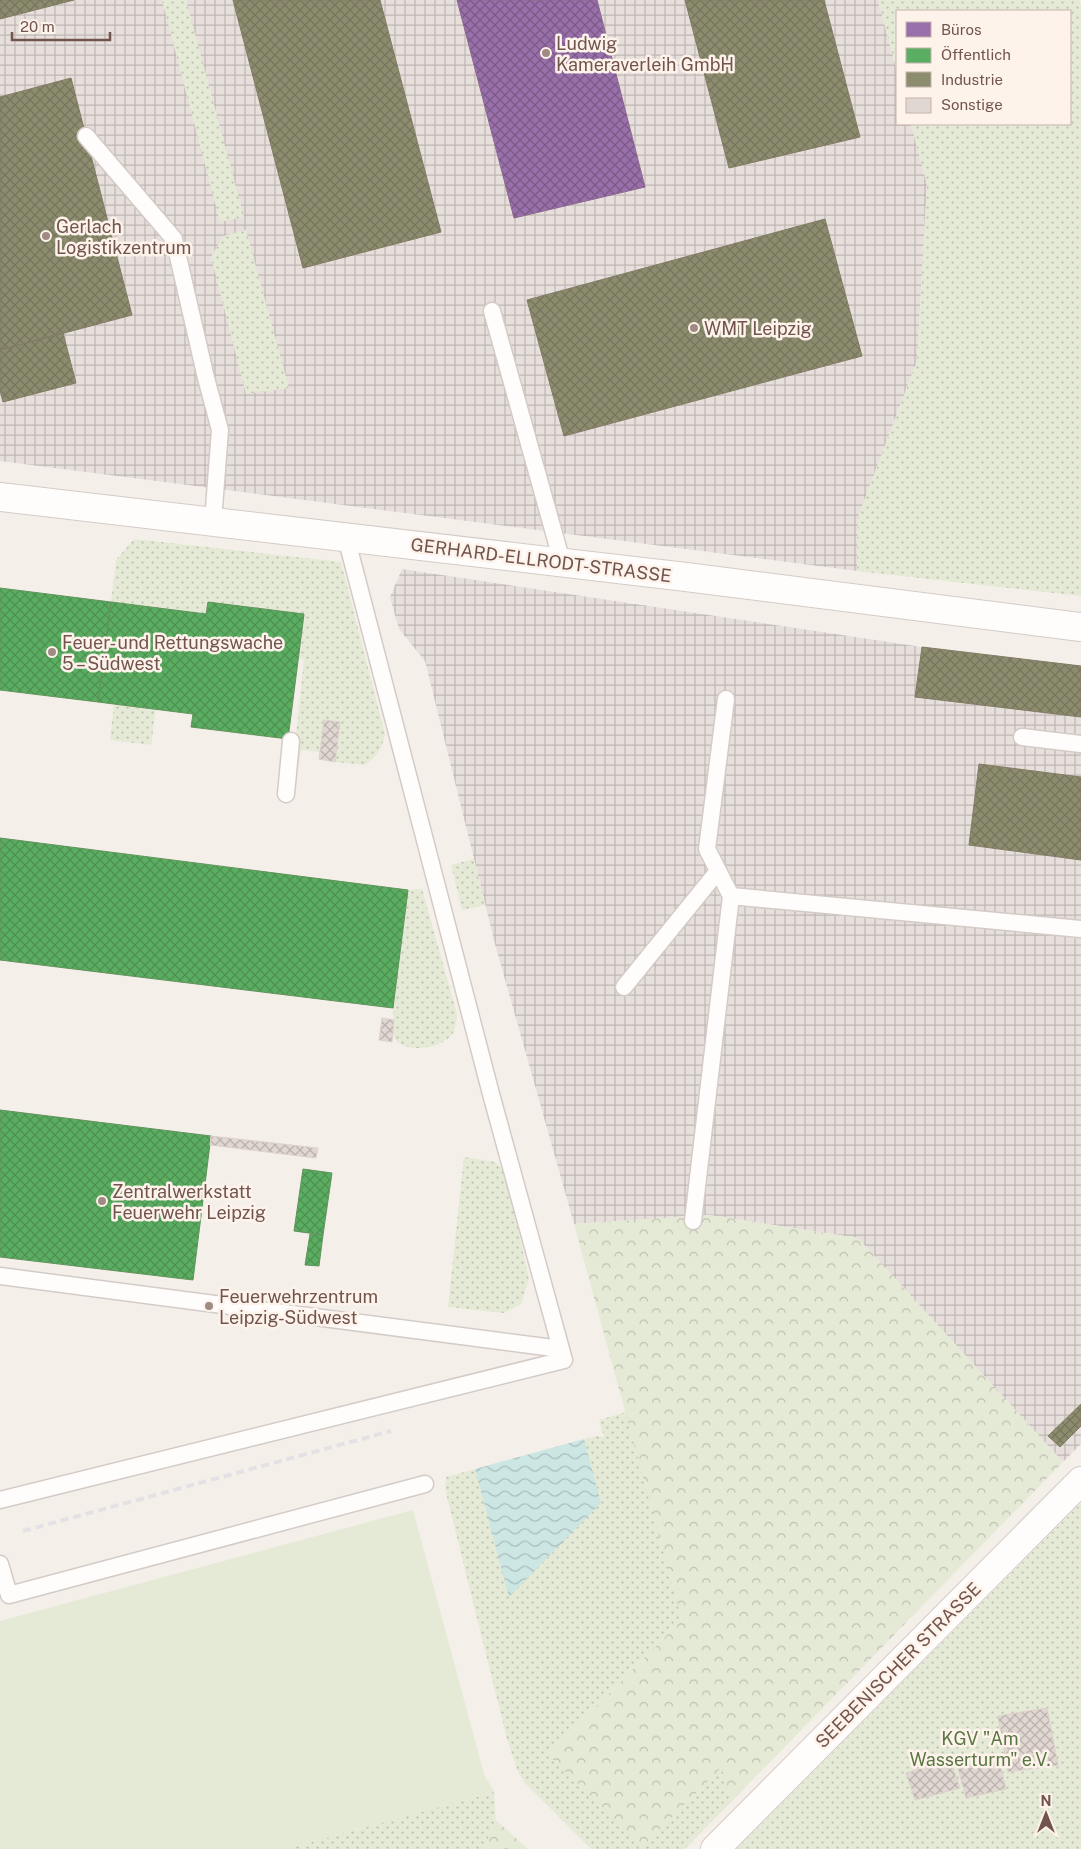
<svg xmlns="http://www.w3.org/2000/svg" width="1081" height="1849" font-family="'Public Sans',sans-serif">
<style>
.industrial{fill:url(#industrial-grid)}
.grass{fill:url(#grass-dots)}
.forest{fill:url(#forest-crowns)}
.park{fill:#e5ead6}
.water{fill:url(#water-waves)}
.offices{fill:url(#offices-cross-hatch);stroke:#8d688f}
.public{fill:url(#public-cross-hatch);stroke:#61935b}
.industry{fill:url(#industry-cross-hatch);stroke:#847b64}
.building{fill:url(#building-cross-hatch);stroke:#ddd2cd}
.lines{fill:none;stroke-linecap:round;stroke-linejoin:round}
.lane-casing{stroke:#d4cbc7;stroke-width:19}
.street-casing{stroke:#d4cbc7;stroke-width:30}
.secondary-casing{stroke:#d4cbc6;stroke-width:30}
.lane{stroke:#fefdfc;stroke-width:16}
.street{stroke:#fefdfc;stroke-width:28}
.secondary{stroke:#fefdfc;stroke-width:28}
.rail{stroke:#e3e1e4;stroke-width:4;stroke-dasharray:8 5;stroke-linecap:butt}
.poi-dot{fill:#9f8a84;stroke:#fdf3eb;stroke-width:2}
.labels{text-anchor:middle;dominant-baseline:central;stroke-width:5;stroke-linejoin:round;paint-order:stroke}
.poi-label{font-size:18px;fill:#71544d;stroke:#fdf3eb;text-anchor:start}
.street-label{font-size:18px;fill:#71544d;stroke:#fdf3eb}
.park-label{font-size:18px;fill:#5b7645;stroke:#fdf3eb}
</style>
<defs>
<pattern id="industrial-grid" width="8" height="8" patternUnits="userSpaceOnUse" patternTransform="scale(1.25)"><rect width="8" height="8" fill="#e7dfdb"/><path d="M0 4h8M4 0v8" fill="none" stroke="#c0b7b4"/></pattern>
<pattern id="grass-dots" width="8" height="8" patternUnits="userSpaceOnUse" patternTransform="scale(1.25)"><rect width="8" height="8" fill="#e5ead6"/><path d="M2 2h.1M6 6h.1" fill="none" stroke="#bec0b0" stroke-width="1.8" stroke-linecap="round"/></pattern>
<pattern id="forest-crowns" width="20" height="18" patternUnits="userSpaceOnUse" patternTransform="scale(1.25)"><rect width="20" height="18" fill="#e5ead6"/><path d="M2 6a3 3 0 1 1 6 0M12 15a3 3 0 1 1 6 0" fill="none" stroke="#bec0b0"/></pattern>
<pattern id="water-waves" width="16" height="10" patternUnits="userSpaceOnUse" patternTransform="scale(1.25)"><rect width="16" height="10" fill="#cce6e4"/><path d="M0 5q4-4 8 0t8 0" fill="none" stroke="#aabdbb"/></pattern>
<pattern id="offices-cross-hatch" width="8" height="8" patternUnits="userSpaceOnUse" patternTransform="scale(1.25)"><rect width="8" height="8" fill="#9970ab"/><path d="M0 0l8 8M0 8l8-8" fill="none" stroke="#7b5a86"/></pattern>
<pattern id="public-cross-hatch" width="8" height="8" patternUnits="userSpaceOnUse" patternTransform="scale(1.25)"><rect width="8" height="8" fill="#5aae61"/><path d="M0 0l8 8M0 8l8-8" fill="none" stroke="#4f9052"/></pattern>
<pattern id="industry-cross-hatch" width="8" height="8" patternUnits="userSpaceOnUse" patternTransform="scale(1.25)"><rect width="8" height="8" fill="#8c8c6e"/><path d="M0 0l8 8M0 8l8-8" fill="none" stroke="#77755d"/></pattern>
<pattern id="building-cross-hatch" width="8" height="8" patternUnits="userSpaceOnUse" patternTransform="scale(1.25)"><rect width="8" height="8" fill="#e1d7d2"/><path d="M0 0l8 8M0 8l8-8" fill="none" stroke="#bbb1ad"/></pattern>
</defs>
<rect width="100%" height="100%" fill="#f5efea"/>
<path class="industrial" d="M 0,0 L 878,0 L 897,71 L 897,124 L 911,124 L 927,184 L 917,361 L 858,517 L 857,571 L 0,461 Z
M 402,569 L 922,647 L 1081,666 L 1081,1444 L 1063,1462 L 858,1238 L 709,1215 L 574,1224 L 495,944 L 425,661 L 399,629 L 390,597 Z"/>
<path class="grass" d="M 162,0 L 186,0 L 244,217 L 220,222 Z
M 878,0 L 1080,0 L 1081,6 L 1081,596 L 857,571 L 858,517 L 917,361 L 927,184 L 911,124 L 1070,124 L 1070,11 L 897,11 L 897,71 Z
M 246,230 L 289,388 L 246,394 L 211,257 L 223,236 Z
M 134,539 L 341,562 L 385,734 C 382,749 377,757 365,765 L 335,762 L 340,722 L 324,720 L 320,752 L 301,750 L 299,765 L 293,764 L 304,659 L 298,658 L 208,603 L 206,614 L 111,602 L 116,560 Z
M 114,704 L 156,709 L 151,745 L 110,740 Z
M 474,859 L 485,905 L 462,910 L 451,865 Z
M 422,889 L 457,1014 C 456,1019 456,1028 453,1033 C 444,1048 405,1055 395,1039 C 391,1033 394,1016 393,1008 L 408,890 Z
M 464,1157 L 495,1162 L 506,1172 L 529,1279 L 521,1304 L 504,1313 L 448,1307 Z
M 626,1412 L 682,1620 L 548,1755 L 722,1767 L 731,1802 L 685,1849 L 591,1849 L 524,1782 L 517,1769 L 507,1739 L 445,1489 L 446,1477 L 596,1436 L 604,1437 L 599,1420 Z
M 1081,1503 L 1081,1849 L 737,1849 Z
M 494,1792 L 496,1820 L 484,1849 L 285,1849 Z"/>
<path class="forest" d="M 709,1215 L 858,1238 L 1063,1462 L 731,1802 L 721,1768 L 643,1846 L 548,1755 L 682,1620 L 574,1224 Z
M 496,1820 L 528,1849 L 484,1849 Z"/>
<path class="park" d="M 413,1510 L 484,1774 L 494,1792 L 285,1849 L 0,1849 L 0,1621 Z"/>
<path class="water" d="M 584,1439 L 601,1503 L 509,1597 L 475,1469 Z"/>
<path class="offices" d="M 457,0 L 597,0 L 645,187 L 514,218 Z"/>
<path class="public" d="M 0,588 L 111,602 L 98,702 L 0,690 Z
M 111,602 L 206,614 L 208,602 L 304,614 L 288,739 L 191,727 L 193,714 L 98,702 Z
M 0,838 L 408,890 L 393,1008 L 0,960 Z
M 0,1110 L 211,1136 L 193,1280 L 0,1257 Z
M 303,1169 L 332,1173 L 323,1235 L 294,1231 Z
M 310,1234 L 323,1235 L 319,1266 L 305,1265 Z"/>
<path class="industry" d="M 0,0 L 74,0 L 0,19 Z
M 233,0 L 380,0 L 441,232 L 303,268 Z
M 685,0 L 824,0 L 860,137 L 729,168 Z
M 71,78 L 132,315 L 0,350 L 0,97 Z
M 825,219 L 862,356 L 564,436 L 527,300 Z
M 63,333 L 76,383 L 3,402 L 0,390 L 0,350 Z
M 922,647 L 1081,666 L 1081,717 L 915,697 Z
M 979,764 L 1081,777 L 1081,860 L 969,845 Z
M 1081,1404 L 1081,1426 L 1060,1447 L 1048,1436 Z"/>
<path class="building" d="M 324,720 L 340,722 L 335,762 L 319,759 Z
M 382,1018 L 394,1020 L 392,1042 L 379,1040 Z
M 211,1136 L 318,1148 L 316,1158 L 210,1145 Z
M 1047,1708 L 1058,1765 L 1008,1772 L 998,1716 Z
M 998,1757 L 1006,1789 L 966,1798 L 958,1768 Z
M 950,1760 L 960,1788 L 915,1800 L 906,1773 Z"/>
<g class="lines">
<defs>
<path id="lane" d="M 86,136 L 174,239 L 206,378 L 220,430 L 213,521
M 492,311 L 562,562
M 726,699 L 707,849 L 731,896
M 1022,737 L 1081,744
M 286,794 L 291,741
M 624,987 L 718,871
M 693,1221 L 731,896 L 1081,929
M 0,1276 L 561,1349
M 0,1500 L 564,1360 L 491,1094 L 346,537
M 0,1564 L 9,1595 L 425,1484"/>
<path id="street" d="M 715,1849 L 1081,1481"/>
<path id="secondary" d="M 0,497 L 686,577 L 1081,627"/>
</defs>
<use href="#lane" class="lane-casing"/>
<use href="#street" class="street-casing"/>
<use href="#secondary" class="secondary-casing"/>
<use href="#lane" class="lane"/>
<use href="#street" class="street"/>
<use href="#secondary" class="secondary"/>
<path class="rail" d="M 23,1531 L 391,1431"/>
</g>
<g class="poi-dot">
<circle cx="546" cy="53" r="5"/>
<circle cx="46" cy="236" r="5"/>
<circle cx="694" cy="328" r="5"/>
<circle cx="52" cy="652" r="5"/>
<circle cx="102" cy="1201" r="5"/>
<circle cx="209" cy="1306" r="5"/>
</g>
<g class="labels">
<g class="poi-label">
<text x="556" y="43">Ludwig<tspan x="556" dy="21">Kameraverleih GmbH</tspan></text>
<text x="56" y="226">Gerlach<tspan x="56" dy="21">Logistikzentrum</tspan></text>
<text x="704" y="328">WMT Leipzig</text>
<text x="62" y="642">Feuer- und Rettungswache<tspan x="62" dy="21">5 – Südwest</tspan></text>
<text x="112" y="1191">Zentralwerkstatt<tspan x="112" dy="21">Feuerwehr Leipzig</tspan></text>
<text x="219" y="1296">Feuerwehrzentrum<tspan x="219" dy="21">Leipzig-Südwest</tspan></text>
</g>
<g class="street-label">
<text transform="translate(541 560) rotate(7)">GERHARD-ELLRODT-STRASSE</text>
<text transform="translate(898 1665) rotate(-45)">SEEBENISCHER STRASSE</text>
</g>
<g class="park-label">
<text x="980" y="1738">KGV "Am<tspan x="980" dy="21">Wasserturm" e.V.</tspan></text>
</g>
</g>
<rect x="896" y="10" width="175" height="115" fill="#fdf3eb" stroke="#c5b3ac"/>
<rect x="906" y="22" width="25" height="15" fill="#9970ab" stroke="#c5b3ac"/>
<text x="941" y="35" font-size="15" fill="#71544d">Büros</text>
<rect x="906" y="48" width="25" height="15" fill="#5aae61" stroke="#c5b3ac"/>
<text x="941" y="60" font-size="15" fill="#71544d">Öffentlich</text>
<rect x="906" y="72" width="25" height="15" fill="#8c8c6e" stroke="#c5b3ac"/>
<text x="941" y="85" font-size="15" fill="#71544d">Industrie</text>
<rect x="906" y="98" width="25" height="15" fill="#e1d7d2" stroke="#c5b3ac"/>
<text x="941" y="110" font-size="15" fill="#71544d">Sonstige</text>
<g transform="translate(1046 1814)" stroke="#fdf3eb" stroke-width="4" paint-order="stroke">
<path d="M0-4L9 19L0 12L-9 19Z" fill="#71544d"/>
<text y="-8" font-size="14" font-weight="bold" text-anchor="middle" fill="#71544d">N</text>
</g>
<path d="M12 32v8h98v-8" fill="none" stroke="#71544d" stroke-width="2.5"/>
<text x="20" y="32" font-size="15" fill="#71544d" stroke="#fdf3eb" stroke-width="4" paint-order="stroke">20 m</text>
</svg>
